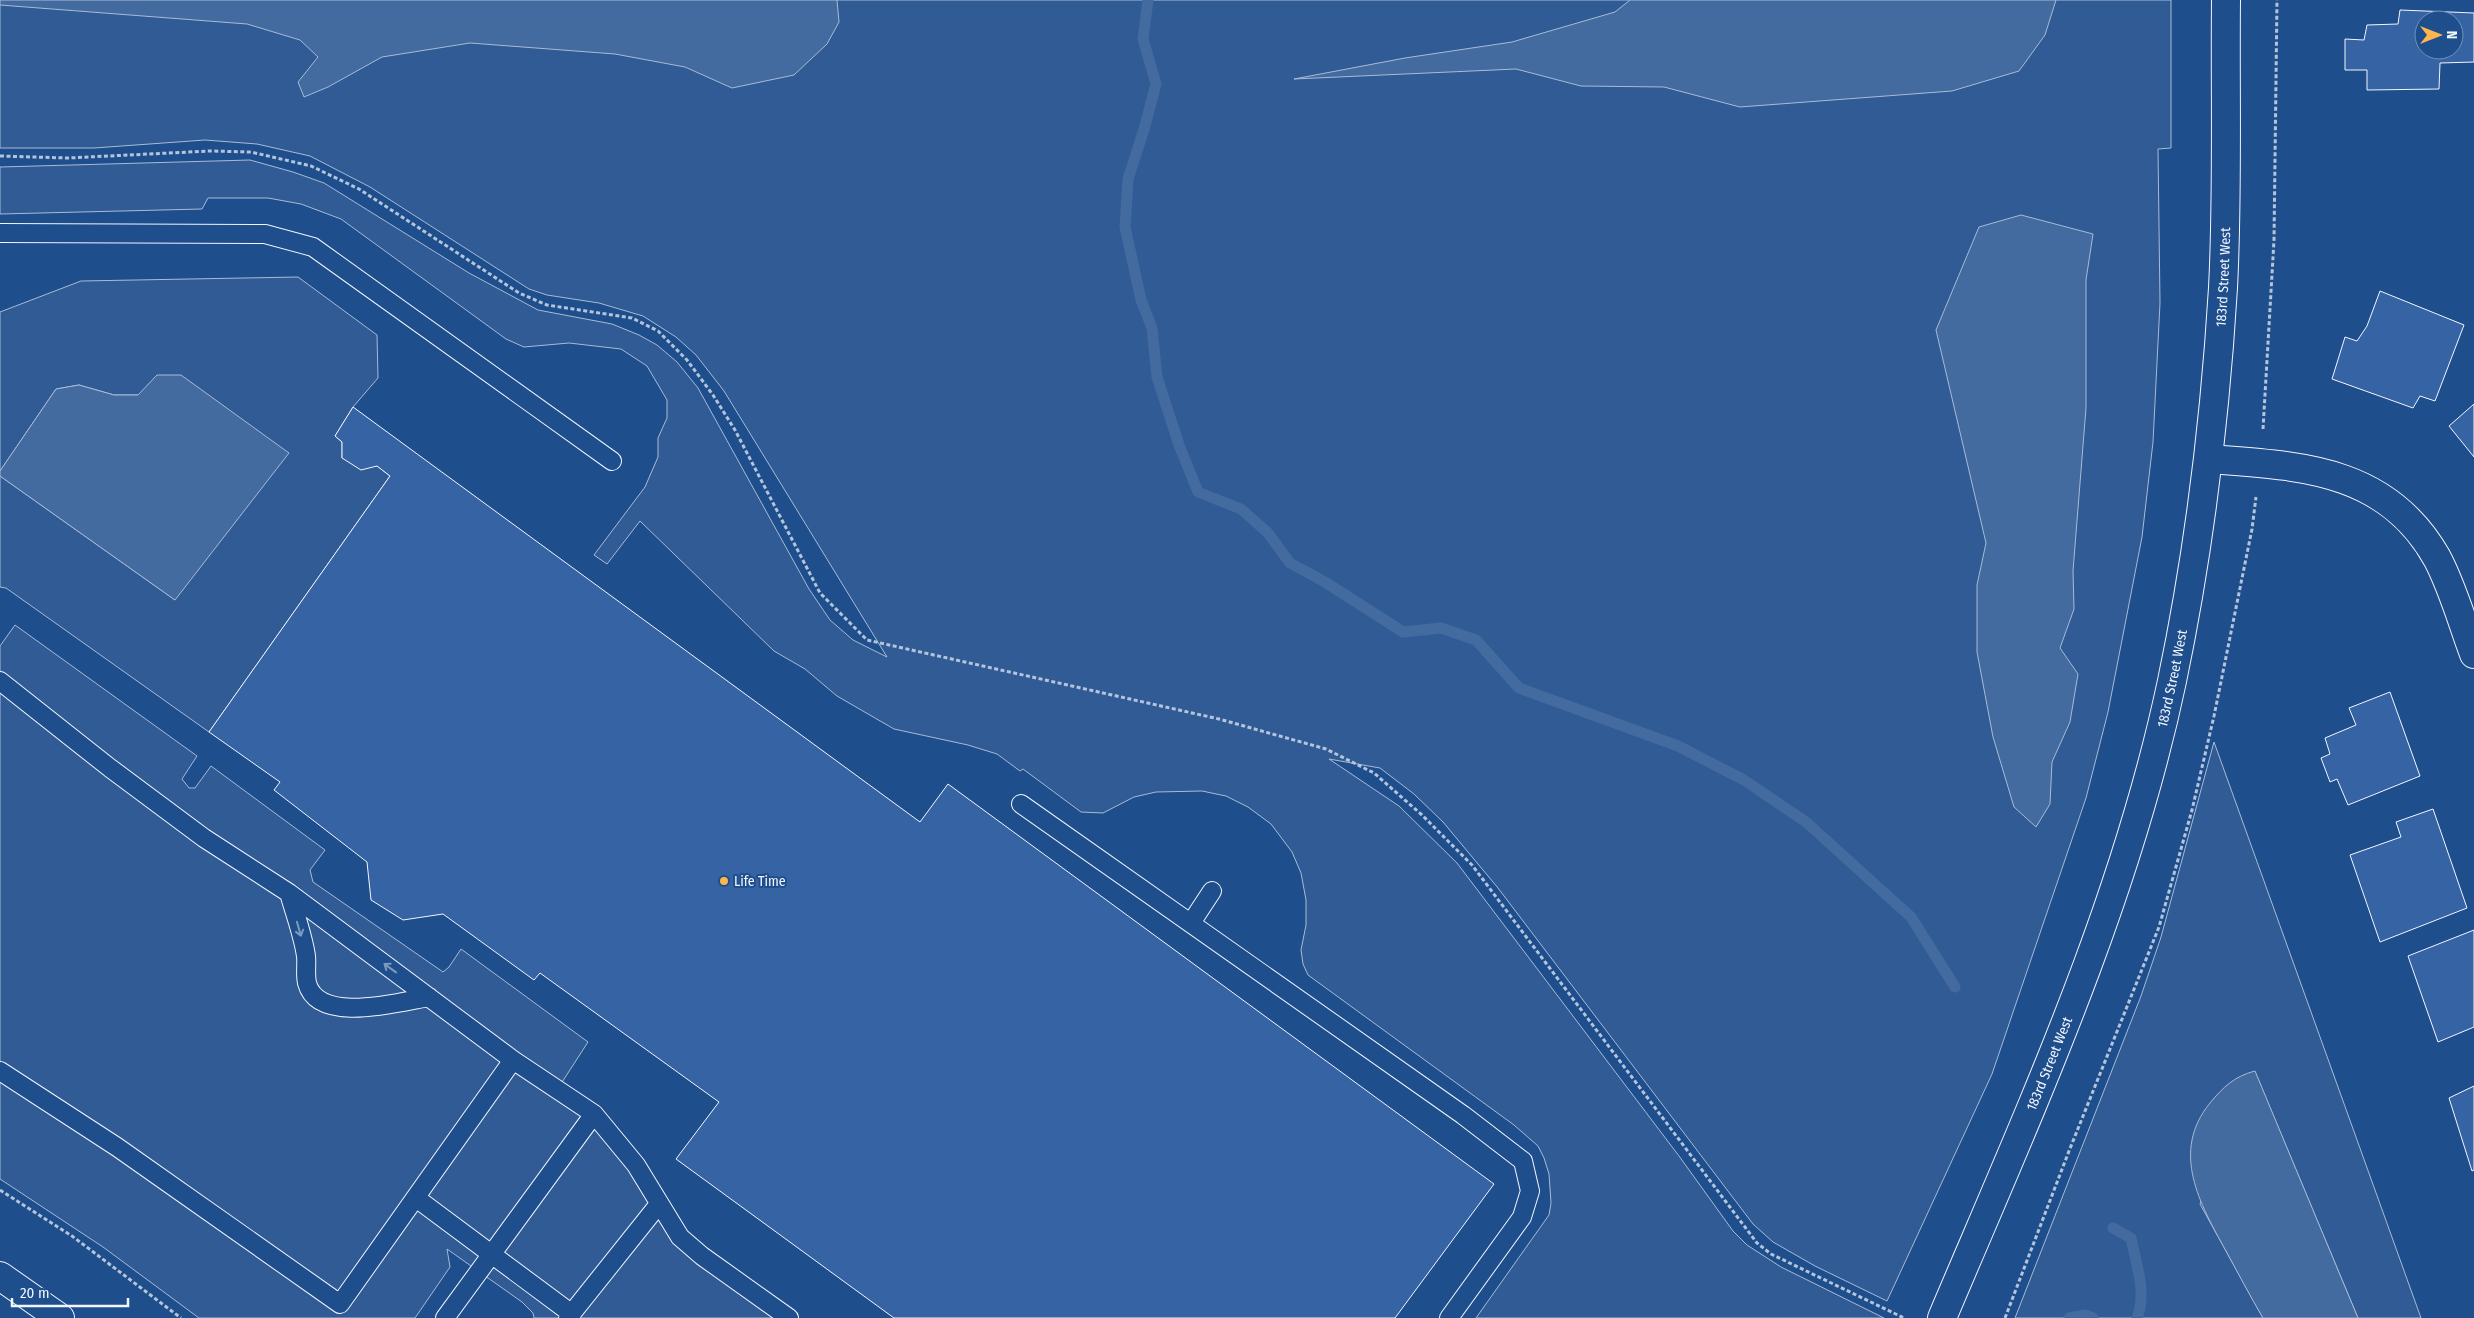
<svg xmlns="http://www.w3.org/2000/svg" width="2474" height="1318" font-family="'Fira Sans Condensed',sans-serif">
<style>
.built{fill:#305b95;stroke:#a8bbd7}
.water{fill:#446ba0;stroke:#a8bbd7}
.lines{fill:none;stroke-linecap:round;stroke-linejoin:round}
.stream{stroke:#446ba0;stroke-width:11}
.building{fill:#3563a3;stroke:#f2f6ff;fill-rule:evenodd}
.lane-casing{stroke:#f2f6ff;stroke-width:20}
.street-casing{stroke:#f2f6ff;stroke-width:30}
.secondary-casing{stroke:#f2f6ff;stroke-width:30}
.path{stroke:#b3c4dc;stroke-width:3;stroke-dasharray:4 2.5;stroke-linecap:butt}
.lane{stroke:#1f4e8c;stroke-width:18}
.street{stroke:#1f4e8c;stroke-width:28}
.secondary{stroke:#1f4e8c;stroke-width:28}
.oneway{stroke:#7e9ac0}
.poi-dot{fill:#ffb74d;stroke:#1f4e8c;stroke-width:2}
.labels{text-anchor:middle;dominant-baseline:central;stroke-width:4;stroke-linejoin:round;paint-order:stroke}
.street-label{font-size:14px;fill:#f2f6ff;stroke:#1f4e8c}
.poi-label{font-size:14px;fill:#f2f6ff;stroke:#1f4e8c;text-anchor:start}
</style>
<rect width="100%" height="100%" fill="#1f4e8c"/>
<path class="built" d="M 0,0 L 2171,0 L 2171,148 L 2158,149 L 2160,303 L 2153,442 L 2142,537 L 2108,712 L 2086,798 L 1992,1074 L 1887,1301 L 1815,1266 L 1773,1242 L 1753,1224 L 1498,888 L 1443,822 L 1414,794 L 1380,768 L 1329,759 L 1399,806 L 1457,863 L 1679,1156 L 1733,1231 L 1747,1245 L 1781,1267 L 1884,1318 L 1476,1318 L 1549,1215 L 1551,1203 L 1549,1174 L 1544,1158 L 1538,1146 L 1514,1125 L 1308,975 L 1303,964 L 1301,950 L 1306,925 L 1306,900 L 1301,873 L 1292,852 L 1271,824 L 1248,807 L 1226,796 L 1202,791 L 1156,792 L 1134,797 L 1103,813 L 1081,812 L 1023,769 L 1020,771 L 997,754 L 968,745 L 894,729 L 837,696 L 805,669 L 774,651 L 640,521 L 607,564 L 594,555 L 645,487 L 658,457 L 658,438 L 667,418 L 667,400 L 647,366 L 621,349 L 569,343 L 524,347 L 506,339 L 341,219 L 301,204 L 268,198 L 208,198 L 202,209 L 0,214 L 0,167 L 250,160 L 293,172 L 324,183 L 469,273 L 538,310 L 612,324 L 639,335 L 657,345 L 677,362 L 698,388 L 809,589 L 830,620 L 853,640 L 887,657 L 724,391 L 696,355 L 676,337 L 643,316 L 599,303 L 547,295 L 529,289 L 370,187 L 310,156 L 257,144 L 205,140 L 94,148 L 0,148 Z
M 298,277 L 377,335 L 378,378 L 353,407 L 335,436 L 342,442 L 342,458 L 377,466 L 390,476 L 209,732 L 6,588 L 0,587 L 0,476 L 175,600 L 138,395 L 114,395 L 79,385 L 56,389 L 0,471 L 0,312 L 81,281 Z
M 15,625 L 197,756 L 182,779 L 189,788 L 195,788 L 211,766 L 325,850 L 310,870 L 313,882 L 443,972 L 449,967 L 461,949 L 588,1042 L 557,1090 L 594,1114 L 680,1237 L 789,1318 L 534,1318 L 533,1313 L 522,1302 L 447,1249 L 450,1267 L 415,1318 L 199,1318 L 103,1247 L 0,1179 L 0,646 Z
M 2214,742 L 2421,1318 L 2358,1318 L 2255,1072 L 2200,1204 L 2263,1318 L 2015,1318 L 2141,996 L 2161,937 Z"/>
<path class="water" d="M 0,0 L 837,0 L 839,22 L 827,44 L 794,75 L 732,88 L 685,67 L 615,54 L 470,43 L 382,57 L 328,87 L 304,97 L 298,82 L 318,57 L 300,40 L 247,24 L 0,5 Z
M 1630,0 L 2056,0 L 2045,35 L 2019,71 L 1952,91 L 1740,107 L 1664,87 L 1581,86 L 1516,69 L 1294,79 L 1405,58 L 1512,42 L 1615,12 Z
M 2021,215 L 2093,234 L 2086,280 L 2086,408 L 2073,571 L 2074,609 L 2060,648 L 2078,674 L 2070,722 L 2052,762 L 2050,804 L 2036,827 L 2014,807 L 1993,737 L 1977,652 L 1977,585 L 1986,543 L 1936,330 L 1979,227 Z
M 157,375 L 181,375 L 289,453 L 175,600 L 0,476 L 0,471 L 56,389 L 79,385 L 114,395 L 138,395 Z
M 2255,1071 L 2358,1318 L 2263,1318 C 2250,1296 2238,1273 2226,1251 C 2200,1204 2170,1152 2210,1103 C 2223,1087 2235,1076 2255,1071 Z"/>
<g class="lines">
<path class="stream" d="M 1148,0 L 1143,39 L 1156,84 L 1145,126 L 1128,179 L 1125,227 L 1141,300 L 1152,328 L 1157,377 L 1179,445 L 1198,492 L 1241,509 L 1268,533 L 1290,563 L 1325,582 L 1403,632 L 1441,628 L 1476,640 L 1519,688 L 1678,746 L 1744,780 L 1806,822 L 1911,917 L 1955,987
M 2113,1228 L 2131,1238 C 2136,1263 2147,1293 2137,1318
M 2069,1318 L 2085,1315 L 2093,1318"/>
</g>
<path class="building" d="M 2400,10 L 2474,13 L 2474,62 L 2440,63 L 2439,89 L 2367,90 L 2367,70 L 2345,70 L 2345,39 L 2364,40 L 2367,25 L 2398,24 ZM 2424,20 L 2454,20 L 2454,50 L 2424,50 Z
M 2380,291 L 2464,325 L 2435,401 L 2420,396 L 2413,408 L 2332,379 L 2345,337 L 2357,341 L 2367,326 Z
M 2474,404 L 2474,457 L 2449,426 Z
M 353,407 L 920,822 L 948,784 L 1494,1184 L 1395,1318 L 894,1318 L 676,1159 L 719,1102 L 540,973 L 534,980 L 443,914 L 403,920 L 371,900 L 367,862 L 274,790 L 280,782 L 209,732 L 390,476 L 377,466 L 361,470 L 342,458 L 342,442 L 335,436 Z
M 2390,692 L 2420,776 L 2348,805 L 2337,779 L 2330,782 L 2321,758 L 2330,754 L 2325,738 L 2356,725 L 2349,708 Z
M 2433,809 L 2467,908 L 2380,942 L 2350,855 L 2401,837 L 2396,822 Z
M 2474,930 L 2474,1027 L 2438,1042 L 2408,956 Z
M 2474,1086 L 2474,1170 L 2472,1171 L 2449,1098 Z"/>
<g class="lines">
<defs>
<path id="lane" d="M 0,233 L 265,234 L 313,247 L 612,461
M 0,681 L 110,768 L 204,838 L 289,893
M 1021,804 L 1463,1115 L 1523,1161 L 1530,1191 L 1522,1217 L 1449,1318
M 1191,923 L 1212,891
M 429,997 C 399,1002 318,1025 307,983 C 305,974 307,964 306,956 C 303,935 295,914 289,893 L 513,1060 L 594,1114 L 636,1165 L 680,1237 L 702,1256 L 789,1318
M 0,1071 L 117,1147 L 340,1304 L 513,1060
M 416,1198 L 572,1314
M 445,1318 L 594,1114
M 568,1318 L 659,1204"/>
<path id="street" d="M 2209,459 C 2300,466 2386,468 2437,558 C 2453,588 2462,622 2474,654"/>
<g id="secondary">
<path d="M 0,1276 L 60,1318"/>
<path id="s1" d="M 1942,1318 C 2030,1110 2125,904 2172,681 C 2199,552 2215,420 2223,288 C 2228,192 2225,96 2226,0"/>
</g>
</defs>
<use href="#lane" class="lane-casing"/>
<use href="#street" class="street-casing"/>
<use href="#secondary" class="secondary-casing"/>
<path class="path" d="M 0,156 L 68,158 L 210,151 L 251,152 L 311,166 L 359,189 L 519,293 L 547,305 L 632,318 L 658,331 L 687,360 L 713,395 L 735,430 L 820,593 L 867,640 L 1219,719 L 1326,749 L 1374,773 L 1422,815 L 1472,865 L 1757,1243 L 1771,1254 L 1904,1318
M 2263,429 L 2274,240 L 2277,0
M 0,1190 L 72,1236 L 181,1318
M 2005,1318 L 2069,1151 L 2159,927 L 2192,810 L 2214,716 L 2252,529 L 2256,497"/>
<use href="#lane" class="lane"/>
<use href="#street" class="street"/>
<use href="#secondary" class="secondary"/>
</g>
<defs><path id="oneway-shaft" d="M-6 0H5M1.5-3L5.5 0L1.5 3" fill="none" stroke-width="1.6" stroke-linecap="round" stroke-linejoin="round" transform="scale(1.25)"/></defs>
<g class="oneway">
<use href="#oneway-shaft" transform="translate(299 929) rotate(74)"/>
<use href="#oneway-shaft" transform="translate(390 968) rotate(-144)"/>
</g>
<circle class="poi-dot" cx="724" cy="881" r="5"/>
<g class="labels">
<g class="street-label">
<text stroke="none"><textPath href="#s1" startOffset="1086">183rd Street West</textPath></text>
<text stroke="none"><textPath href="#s1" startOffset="681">183rd Street West</textPath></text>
<text stroke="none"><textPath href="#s1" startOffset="276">183rd Street West</textPath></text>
</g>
<g class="poi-label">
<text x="734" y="881">Life Time</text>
</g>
</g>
<g transform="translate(2439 35) rotate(90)"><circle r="24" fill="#1f4e8c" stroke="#7391ba"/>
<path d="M0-4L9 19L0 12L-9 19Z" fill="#ffb74d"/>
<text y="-8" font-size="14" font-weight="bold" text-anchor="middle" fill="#f2f6ff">N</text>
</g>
<path d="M12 1298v8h116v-8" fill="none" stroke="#f2f6ff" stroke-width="2.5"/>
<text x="20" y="1298" font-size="15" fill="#f2f6ff" stroke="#1f4e8c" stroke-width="4" paint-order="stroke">20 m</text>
</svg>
